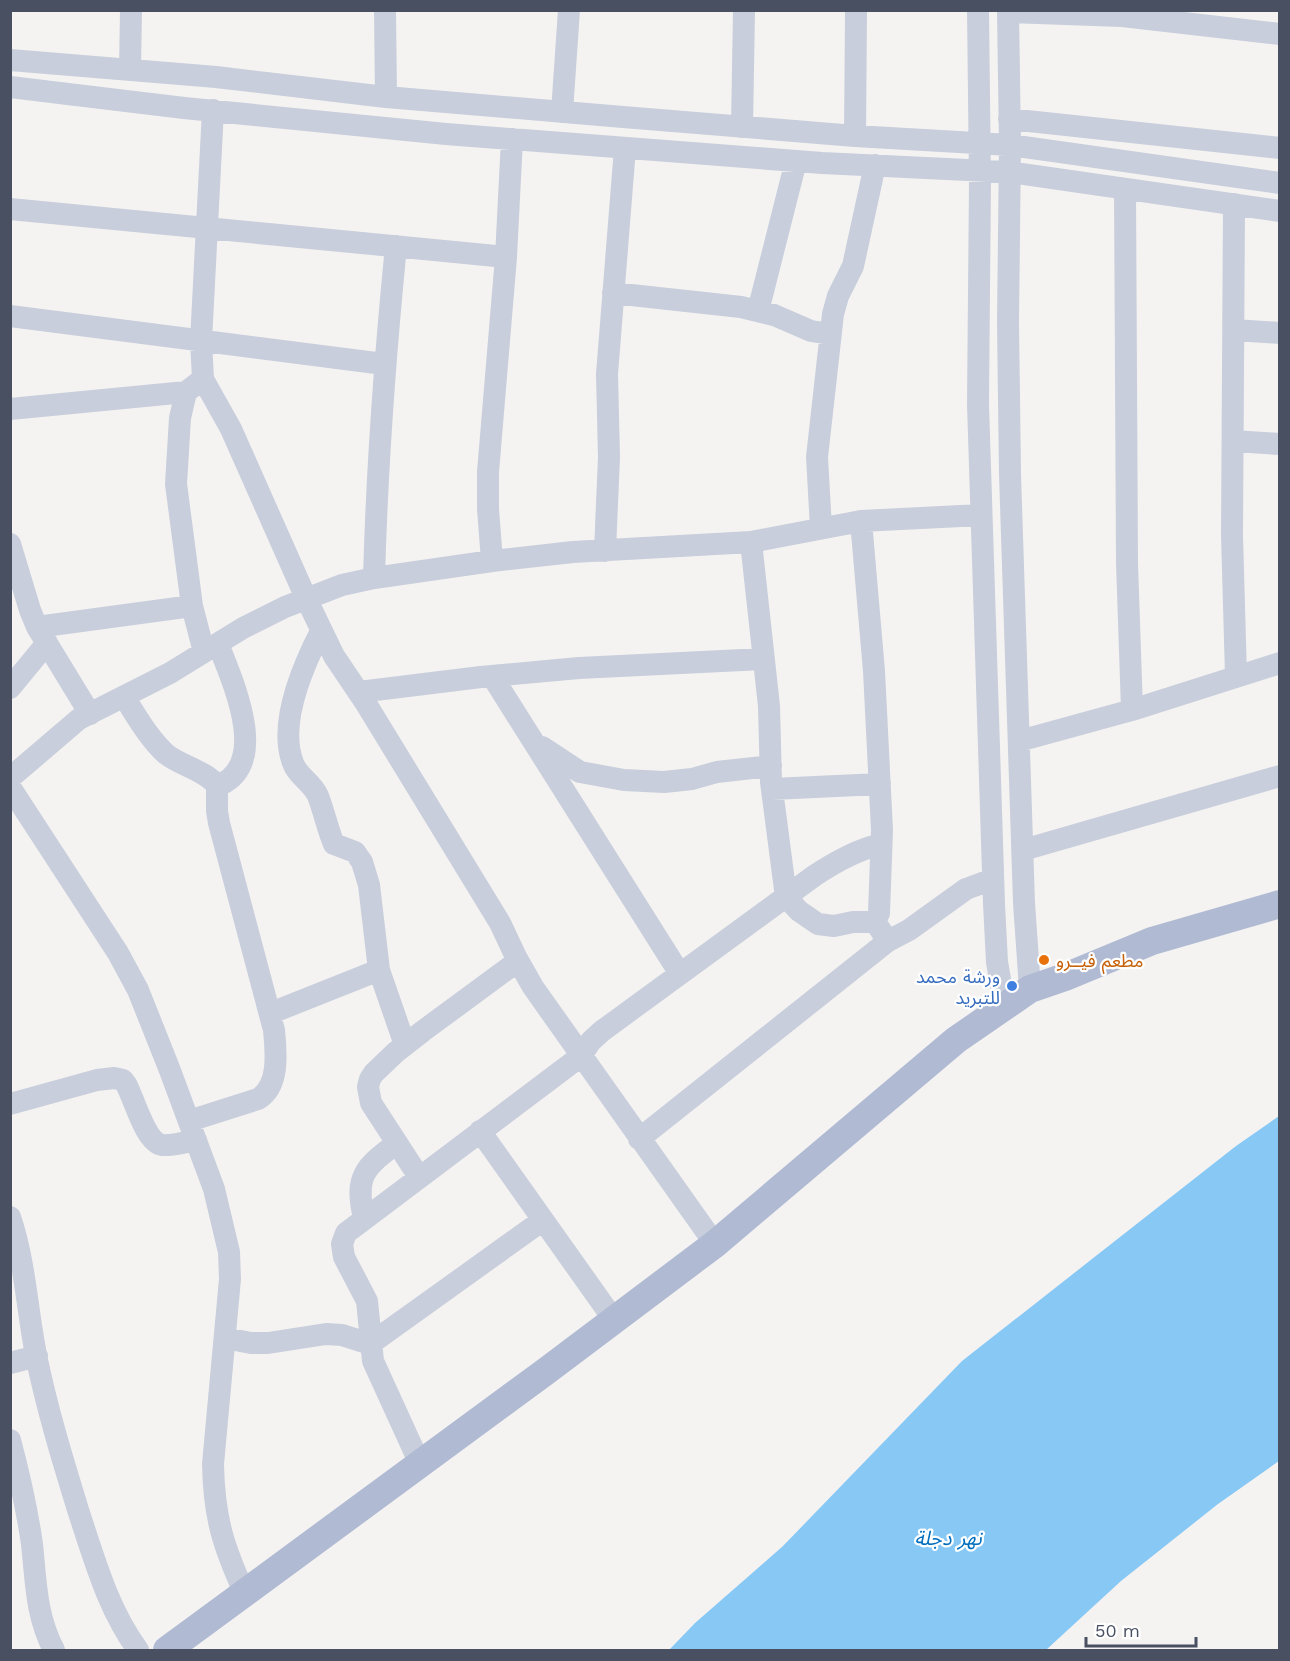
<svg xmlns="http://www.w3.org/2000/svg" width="1290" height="1661" font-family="'Work Sans','Noto Sans Arabic',sans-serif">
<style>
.water{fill:#88c8f5}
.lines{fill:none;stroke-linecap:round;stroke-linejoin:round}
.minor{stroke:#c8cedb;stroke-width:22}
.major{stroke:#b0bbd3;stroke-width:28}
.food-dot{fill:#e8710a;stroke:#fff;stroke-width:2}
.shop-dot{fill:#3f7fe0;stroke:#fff;stroke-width:2}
.labels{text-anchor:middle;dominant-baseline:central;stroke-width:4.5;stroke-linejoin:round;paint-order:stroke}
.food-label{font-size:18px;fill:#c56008;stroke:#fff;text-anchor:start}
.shop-label{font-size:18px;fill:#366cbe;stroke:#fff;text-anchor:end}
.water-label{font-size:20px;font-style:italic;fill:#006ebd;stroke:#fff}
</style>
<rect width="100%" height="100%" fill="#f5f3f2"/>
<path class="water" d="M 1279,1116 L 1279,1461 L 1218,1504 L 1121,1581 L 1046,1650 L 669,1650 L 695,1623 L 783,1546 L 962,1361 L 1236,1146 Z"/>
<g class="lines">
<path class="minor" d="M 385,10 L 386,97
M 978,10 L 980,180 L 978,404 L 994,904 L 997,962 L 1005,1008
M 1008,10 L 1010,145 L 1008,323 L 1010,474 L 1024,903 L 1030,989
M 1008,12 L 1122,16 L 1280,34
M 10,60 L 216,77 L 386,97 L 623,117 L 855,136 L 1010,145 L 1280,183
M 130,70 L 131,10
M 10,87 L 184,108 L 446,134 L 822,163 L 1009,172 L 1280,211
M 562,112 L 569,10
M 1009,119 L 1280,148
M 742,127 L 744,10
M 855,136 L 856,10
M 1125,189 L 1127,563 L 1132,710
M 1234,204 L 1232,535 L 1236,676
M 10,209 L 506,257
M 613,293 L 741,307 L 774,315 L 811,331 L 830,334
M 758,311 L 796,161
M 10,316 L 384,364
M 1234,330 L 1280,333
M 203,379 L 231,429 L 306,598 L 334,656 L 365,702 L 500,923 L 516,957 L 533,987 L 715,1244
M 10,409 L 186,392
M 1233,441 L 1280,444
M 861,521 L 874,671 L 882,830 L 879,913 L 875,922
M 821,528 L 817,457 L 833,314 L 838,296 L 853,266 L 875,165
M 751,542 L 769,706 L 771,782 L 786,897 L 799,911 L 818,924 L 834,926 L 853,922 L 875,922 L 888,941
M 10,544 L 30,610 L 37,627 L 192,606
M 605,551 L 609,457 L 607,374 L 625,148
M 492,561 L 488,509 L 488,472 L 506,257 L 512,139
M 374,578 C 377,467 385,357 396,246
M 37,627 L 90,714
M 321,631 C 303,666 278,724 293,763 C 298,777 312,782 318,796 C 324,811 327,828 334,844 L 355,852 L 362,862 L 369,885 L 379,970 L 405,1045
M 204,652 L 192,606 L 176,484 L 180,418 L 186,392 L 203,379 L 201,341 L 213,110
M 492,676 L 680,974
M 10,688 L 47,643
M 359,692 L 481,677 L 579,668 L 763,659
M 124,697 C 136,715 149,739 166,754 C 181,766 207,771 217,786 L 217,811 L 219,823 L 274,1030 C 276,1052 280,1086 258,1099 L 189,1121
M 1019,741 L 1132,710 L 1280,663
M 542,747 L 580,772 L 624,780 L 664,782 L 692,779 L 717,772 L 771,766
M 10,778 L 79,719 L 170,673 L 243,628 L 285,607 L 342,585 L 374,578 L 492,561 L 573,552 L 751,542 L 861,521 L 981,515
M 217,786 C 272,766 232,680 218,644
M 10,787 L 118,953 L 138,990 L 169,1068 L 214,1189 L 229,1252 L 230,1279 L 213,1464 C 214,1517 223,1546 245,1594
M 772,789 L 880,784
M 1023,850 L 1280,776
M 271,1013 L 379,970
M 10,1104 L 97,1080 L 114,1078 L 123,1080 L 126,1084 C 134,1098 145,1142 162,1145 C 173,1146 185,1142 196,1140
M 480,1131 L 614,1320
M 639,1139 L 888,941 L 909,930 L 966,889 L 993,879
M 419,1177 L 371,1103 L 368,1087 L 370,1079 L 374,1073 L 396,1052 L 423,1031 L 518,961
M 10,1217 C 25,1261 27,1309 36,1355 C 47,1409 63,1461 79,1513 C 95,1561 108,1609 138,1650
M 364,1218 C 354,1176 365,1167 397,1143
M 225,1338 L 251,1343 L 268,1343 L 326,1334 L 342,1335 L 370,1344 L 543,1220
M 10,1363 L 37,1356
M 10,1440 C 19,1474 27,1509 32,1544 C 36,1582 36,1616 54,1650
M 420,1464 L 373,1361 L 367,1301 L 344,1257 L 342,1244 L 346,1233 L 581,1056 L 591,1041 L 602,1031 L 814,876 C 835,862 856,850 881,844"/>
<path class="major" d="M 167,1650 L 545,1372 L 715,1244 L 956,1040 L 1030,989 L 1065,977 L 1152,941 L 1280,904"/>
</g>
<circle class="food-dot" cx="1044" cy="960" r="6"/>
<circle class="shop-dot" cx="1012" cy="986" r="6"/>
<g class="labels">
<g class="food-label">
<text x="1056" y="960">مطعم فيــرو</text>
</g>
<g class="shop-label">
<text x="1000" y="976">ورشة محمد<tspan x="1000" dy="21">للتبريد</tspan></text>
</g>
<g class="water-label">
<text x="948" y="1538">نهر دجلة</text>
</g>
</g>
<rect width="1290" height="1661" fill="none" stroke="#485062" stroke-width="24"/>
<path d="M1086 1637v9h110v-9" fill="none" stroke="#485062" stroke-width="3"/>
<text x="1095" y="1637" font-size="18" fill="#485062" stroke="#ffffff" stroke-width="4.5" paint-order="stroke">50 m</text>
</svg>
